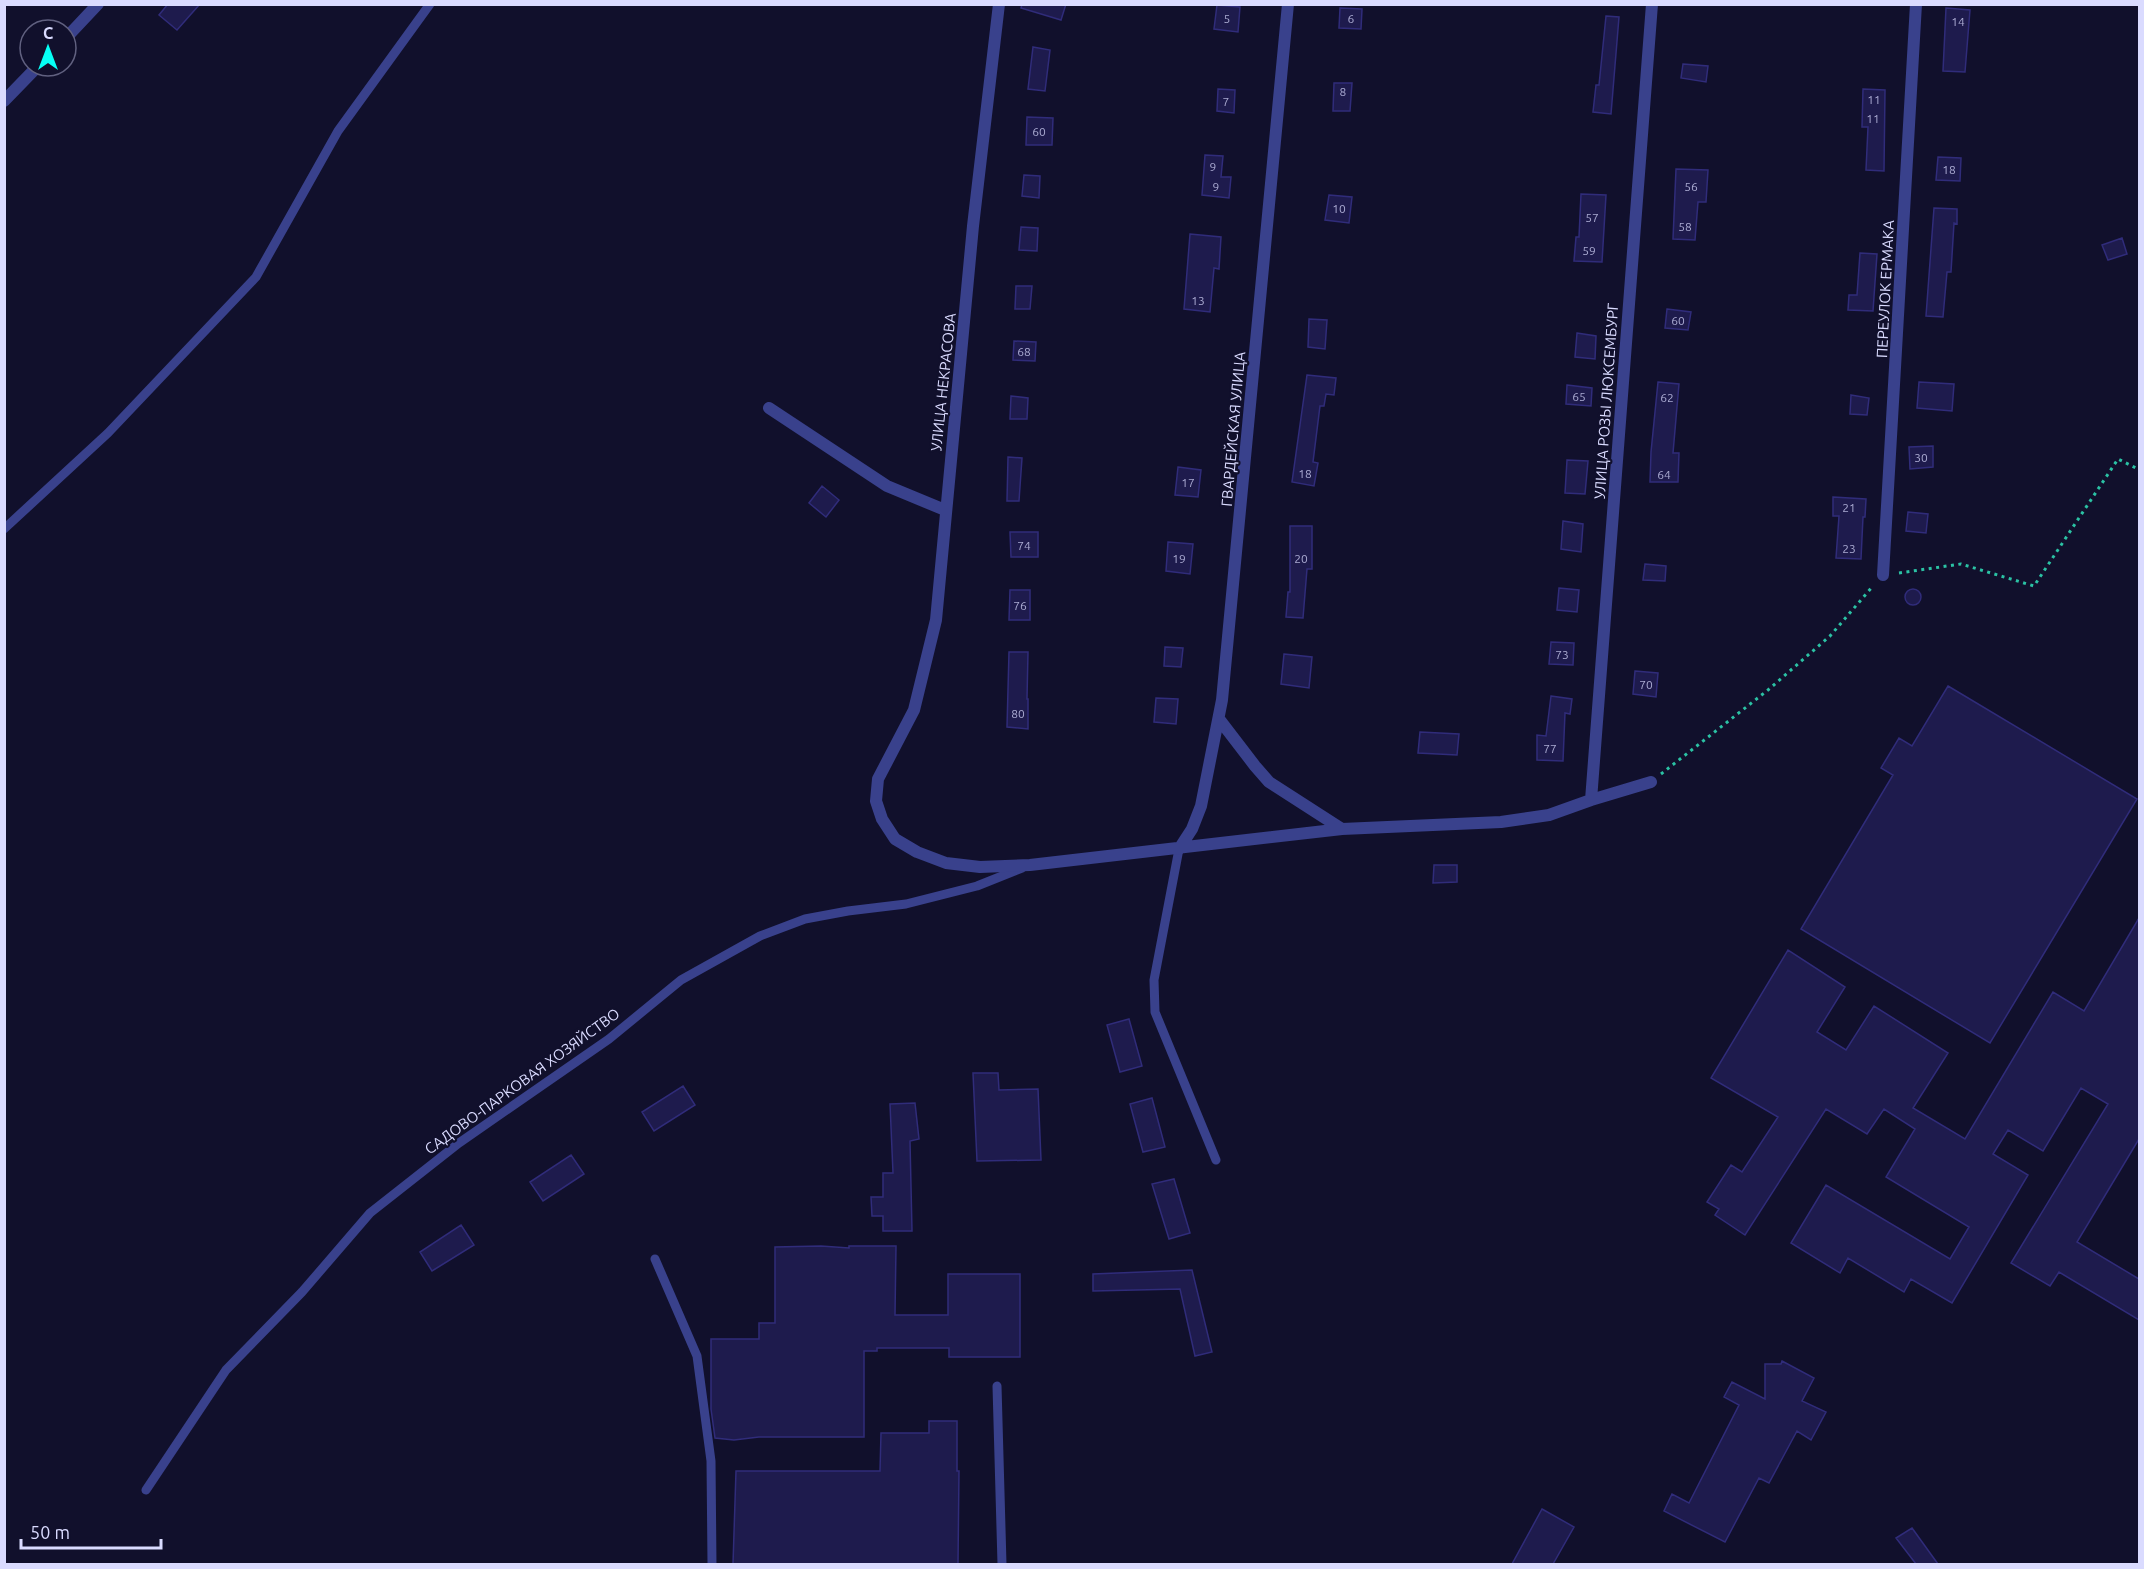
<svg xmlns="http://www.w3.org/2000/svg" width="2144" height="1569" font-family="Ubuntu,sans-serif">
<style>
.building{fill:#1e1b4d;stroke:#302c7a;stroke-width:1.5}
.lines{fill:none;stroke-linecap:round;stroke-linejoin:round}
.path{stroke:#2bc2a4;stroke-width:3;stroke-dasharray:3 4.5;stroke-linecap:butt}
.service{stroke:#39418c;stroke-width:9}
.minor{stroke:#39418c;stroke-width:12}
.labels{text-anchor:middle;dominant-baseline:central;stroke-width:4.5;stroke-linejoin:round;paint-order:stroke}
.number-label{font-size:12px;fill:#ababd2}
.street-label{font-size:15px;fill:#dadbff;stroke:#11102c}
</style>
<rect width="100%" height="100%" fill="#11102c"/>
<path class="building" d="M 168,4 L 200,4 L 177,30 L 159,15 Z
M 1022,4 L 1066,4 L 1061,20 L 1021,8 Z
M 1217,5 L 1240,7 L 1238,32 L 1214,29 Z
M 1340,8 L 1362,9 L 1361,29 L 1339,28 Z
M 1946,8 L 1970,10 L 1965,72 L 1943,71 Z
M 1606,16 L 1619,17 L 1611,114 L 1593,112 L 1596,85 L 1599,85 Z
M 1033,47 L 1050,50 L 1045,91 L 1028,89 Z
M 1683,64 L 1708,66 L 1706,82 L 1681,78 Z
M 1334,83 L 1352,83 L 1350,111 L 1333,111 Z
M 1218,89 L 1235,90 L 1234,113 L 1217,111 Z
M 1863,89 L 1885,90 L 1884,171 L 1866,170 L 1868,127 L 1862,127 Z
M 1027,117 L 1053,118 L 1052,145 L 1026,145 Z
M 1205,155 L 1223,156 L 1221,177 L 1231,177 L 1229,198 L 1202,195 Z
M 1938,157 L 1961,158 L 1960,181 L 1936,180 Z
M 1676,169 L 1708,170 L 1706,202 L 1698,202 L 1695,240 L 1673,239 Z
M 1024,175 L 1040,176 L 1039,198 L 1022,196 Z
M 1581,194 L 1606,195 L 1602,262 L 1574,261 L 1576,237 L 1579,237 Z
M 1329,195 L 1352,197 L 1349,223 L 1325,220 Z
M 1934,208 L 1957,209 L 1957,224 L 1954,223 L 1951,272 L 1947,272 L 1943,317 L 1926,316 Z
M 1021,227 L 1038,228 L 1037,251 L 1019,250 Z
M 1190,234 L 1221,237 L 1219,269 L 1214,268 L 1210,312 L 1184,309 Z
M 2122,238 L 2127,254 L 2108,260 L 2102,245 Z
M 1860,253 L 1877,254 L 1873,311 L 1848,310 L 1849,295 L 1857,295 Z
M 1016,286 L 1032,286 L 1030,309 L 1015,309 Z
M 1667,309 L 1691,312 L 1688,330 L 1665,328 Z
M 1309,319 L 1327,320 L 1325,349 L 1308,347 Z
M 1577,333 L 1596,336 L 1595,359 L 1575,357 Z
M 1014,341 L 1036,342 L 1035,361 L 1013,360 Z
M 1307,375 L 1336,378 L 1334,395 L 1326,394 L 1324,406 L 1320,406 L 1313,462 L 1318,463 L 1314,486 L 1292,482 Z
M 1658,382 L 1679,384 L 1673,453 L 1679,453 L 1678,482 L 1650,482 L 1651,452 Z
M 1919,382 L 1954,384 L 1952,411 L 1917,408 Z
M 1567,385 L 1592,388 L 1591,406 L 1566,404 Z
M 1851,395 L 1869,398 L 1867,415 L 1850,414 Z
M 1011,396 L 1028,398 L 1027,419 L 1010,419 Z
M 1933,446 L 1933,467 L 1910,469 L 1909,447 Z
M 1008,457 L 1022,458 L 1019,501 L 1007,501 Z
M 1567,460 L 1588,461 L 1585,494 L 1565,493 Z
M 1178,467 L 1201,470 L 1198,497 L 1175,495 Z
M 822,486 L 839,500 L 826,517 L 809,503 Z
M 1833,497 L 1866,499 L 1865,517 L 1863,517 L 1861,559 L 1836,558 L 1839,516 L 1833,516 Z
M 1908,512 L 1928,514 L 1926,533 L 1906,531 Z
M 1563,521 L 1583,524 L 1581,552 L 1561,549 Z
M 1290,526 L 1312,526 L 1312,569 L 1307,569 L 1303,618 L 1286,617 L 1288,592 L 1290,592 Z
M 1010,532 L 1038,532 L 1038,557 L 1011,557 Z
M 1168,542 L 1193,544 L 1190,574 L 1166,571 Z
M 1645,564 L 1666,566 L 1665,581 L 1643,580 Z
M 1559,588 L 1579,590 L 1577,612 L 1557,610 Z
M1905 597a8 8 0 1 1 16 0a8 8 0 1 1-16 0Z
M 1010,590 L 1030,590 L 1030,620 L 1009,620 Z
M 1551,642 L 1574,643 L 1573,665 L 1549,664 Z
M 1165,647 L 1183,648 L 1181,667 L 1164,666 Z
M 1009,652 L 1028,652 L 1027,699 L 1028,699 L 1028,729 L 1007,727 Z
M 1284,654 L 1312,657 L 1309,688 L 1281,684 Z
M 1635,671 L 1658,673 L 1656,697 L 1633,694 Z
M 1948,686 L 2137,799 L 1990,1043 L 1801,929 L 1893,775 L 1881,768 L 1899,738 L 1912,746 Z
M 1551,696 L 1572,699 L 1570,714 L 1565,713 L 1563,761 L 1537,760 L 1537,735 L 1546,736 Z
M 1156,698 L 1178,699 L 1176,724 L 1154,722 Z
M 1420,732 L 1459,734 L 1457,755 L 1418,753 Z
M 1434,865 L 1457,865 L 1457,882 L 1433,883 Z
M 2139,918 L 2139,1139 L 2077,1242 L 2139,1279 L 2139,1320 L 2059,1272 L 2050,1286 L 2011,1263 L 2108,1104 L 2081,1088 L 2043,1151 L 2008,1130 L 1993,1154 L 2028,1175 L 1952,1303 L 1911,1279 L 1904,1292 L 1848,1258 L 1840,1273 L 1791,1243 L 1826,1185 L 1950,1259 L 1969,1227 L 1886,1177 L 1915,1129 L 1884,1109 L 1867,1134 L 1826,1109 L 1745,1235 L 1715,1215 L 1719,1209 L 1707,1202 L 1731,1165 L 1742,1172 L 1778,1117 L 1711,1078 L 1788,950 L 1845,987 L 1817,1032 L 1846,1050 L 1874,1006 L 1948,1053 L 1913,1108 L 1965,1139 L 2053,992 L 2084,1011 Z
M 1129,1019 L 1142,1066 L 1120,1072 L 1107,1025 Z
M 973,1073 L 998,1073 L 999,1090 L 1038,1089 L 1041,1160 L 977,1161 Z
M 683,1086 L 695,1105 L 654,1131 L 642,1112 Z
M 1152,1098 L 1165,1147 L 1143,1152 L 1130,1104 Z
M 915,1103 L 919,1139 L 910,1141 L 912,1231 L 883,1231 L 883,1216 L 872,1216 L 871,1197 L 883,1197 L 883,1173 L 893,1173 L 890,1104 Z
M 571,1155 L 584,1174 L 543,1201 L 530,1182 Z
M 1174,1179 L 1190,1233 L 1169,1239 L 1152,1184 Z
M 461,1225 L 474,1245 L 432,1271 L 420,1252 Z
M 821,1246 L 849,1248 L 849,1246 L 896,1246 L 895,1315 L 948,1315 L 948,1274 L 1020,1274 L 1020,1357 L 949,1357 L 949,1348 L 877,1348 L 877,1351 L 864,1351 L 864,1437 L 759,1437 L 734,1440 L 715,1438 L 711,1409 L 711,1339 L 759,1339 L 759,1323 L 775,1323 L 775,1247 Z
M 1192,1270 L 1212,1352 L 1195,1356 L 1180,1289 L 1093,1291 L 1093,1274 Z
M 1782,1361 L 1814,1378 L 1802,1401 L 1826,1412 L 1811,1440 L 1797,1431 L 1769,1483 L 1759,1478 L 1725,1542 L 1664,1511 L 1672,1494 L 1689,1503 L 1739,1405 L 1724,1397 L 1732,1382 L 1765,1399 L 1765,1364 L 1781,1364 Z
M 929,1421 L 957,1421 L 957,1471 L 959,1471 L 958,1564 L 733,1564 L 736,1471 L 880,1471 L 881,1433 L 929,1433 Z
M 1542,1509 L 1574,1527 L 1553,1564 L 1512,1564 Z
M 1912,1528 L 1938,1564 L 1916,1564 L 1896,1538 Z"/>
<g class="lines">
<path class="path" d="M 1899,573 L 1961,564 L 2034,586 L 2118,459 L 2140,470
M 1661,774 L 1768,690 L 1830,636 L 1873,586"/>
<path class="service" d="M 4,529 L 108,433 L 256,277 L 338,131 L 430,4
M 1179,849 L 1154,980 L 1155,1012 L 1216,1160
M 655,1259 L 697,1356 L 711,1461 L 712,1564
M 997,1386 L 1002,1564
M 146,1490 L 226,1370 L 302,1292 L 370,1213 L 459,1143 L 609,1039 L 681,980 L 760,936 L 805,919 L 848,911 L 906,904 L 977,886 L 1022,868"/>
<path class="minor" d="M 999,4 L 973,226 L 936,620 L 914,710 L 878,779 L 876,801 L 882,819 L 895,839 L 917,852 L 946,863 L 980,867 L 1030,865 L 1342,829 L 1501,822 L 1549,815 L 1591,800 L 1651,782
M 66,38 L 98,4
M 4,101 L 38,66
M 769,408 L 887,486 L 945,510
M 1883,575 L 1916,4
M 1219,719 L 1255,766 L 1269,782 L 1342,829
M 1591,800 L 1652,4
M 1179,849 L 1192,829 L 1201,806 L 1222,700 L 1288,4"/>
</g>
<g class="labels">
<g class="number-label">
<text x="1227" y="18">5</text>
<text x="1351" y="18">6</text>
<text x="1958" y="21">14</text>
<text x="1343" y="91">8</text>
<text x="1874" y="99">11</text>
<text x="1226" y="101">7</text>
<text x="1873" y="118">11</text>
<text x="1039" y="131">60</text>
<text x="1213" y="166">9</text>
<text x="1949" y="169">18</text>
<text x="1216" y="186">9</text>
<text x="1691" y="186">56</text>
<text x="1339" y="208">10</text>
<text x="1592" y="217">57</text>
<text x="1685" y="226">58</text>
<text x="1589" y="250">59</text>
<text x="1198" y="300">13</text>
<text x="1678" y="320">60</text>
<text x="1024" y="351">68</text>
<text x="1579" y="396">65</text>
<text x="1667" y="397">62</text>
<text x="1921" y="457">30</text>
<text x="1305" y="473">18</text>
<text x="1664" y="474">64</text>
<text x="1188" y="482">17</text>
<text x="1849" y="507">21</text>
<text x="1024" y="545">74</text>
<text x="1849" y="548">23</text>
<text x="1179" y="558">19</text>
<text x="1301" y="558">20</text>
<text x="1020" y="605">76</text>
<text x="1562" y="654">73</text>
<text x="1646" y="684">70</text>
<text x="1018" y="713">80</text>
<text x="1550" y="748">77</text>
</g>
<g class="street-label">
<text transform="translate(1885 289) rotate(-87)">ПЕРЕУЛОК ЕРМАКА</text>
<text transform="translate(943 382) rotate(-84)">УЛИЦА НЕКРАСОВА</text>
<text transform="translate(1606 401) rotate(-86)">УЛИЦА РОЗЫ ЛЮКСЕМБУРГ</text>
<text transform="translate(1233 429) rotate(-85)">ГВАРДЕЙСКАЯ УЛИЦА</text>
<text transform="translate(522 1081) rotate(-36)">САДОВО-ПАРКОВАЯ ХОЗЯЙСТВО</text>
</g>
</g>
<rect width="2144" height="1569" fill="none" stroke="#dadbff" stroke-width="12"/>
<g transform="translate(48 48)"><circle r="28" fill="#11102c" stroke="#616180" stroke-width="1.5"/>
<path d="M0-4.5L10 22L0 15L-10 22Z" fill="#06fff5"/>
<text y="-9" font-size="16" font-weight="bold" text-anchor="middle" fill="#dadbff">С</text>
</g>
<path d="M21 1539v9h140v-9" fill="none" stroke="#dadbff" stroke-width="3"/>
<text x="30" y="1539" font-size="18" fill="#dadbff" stroke="#11102c" stroke-width="4.5" paint-order="stroke">50 m</text>
</svg>
